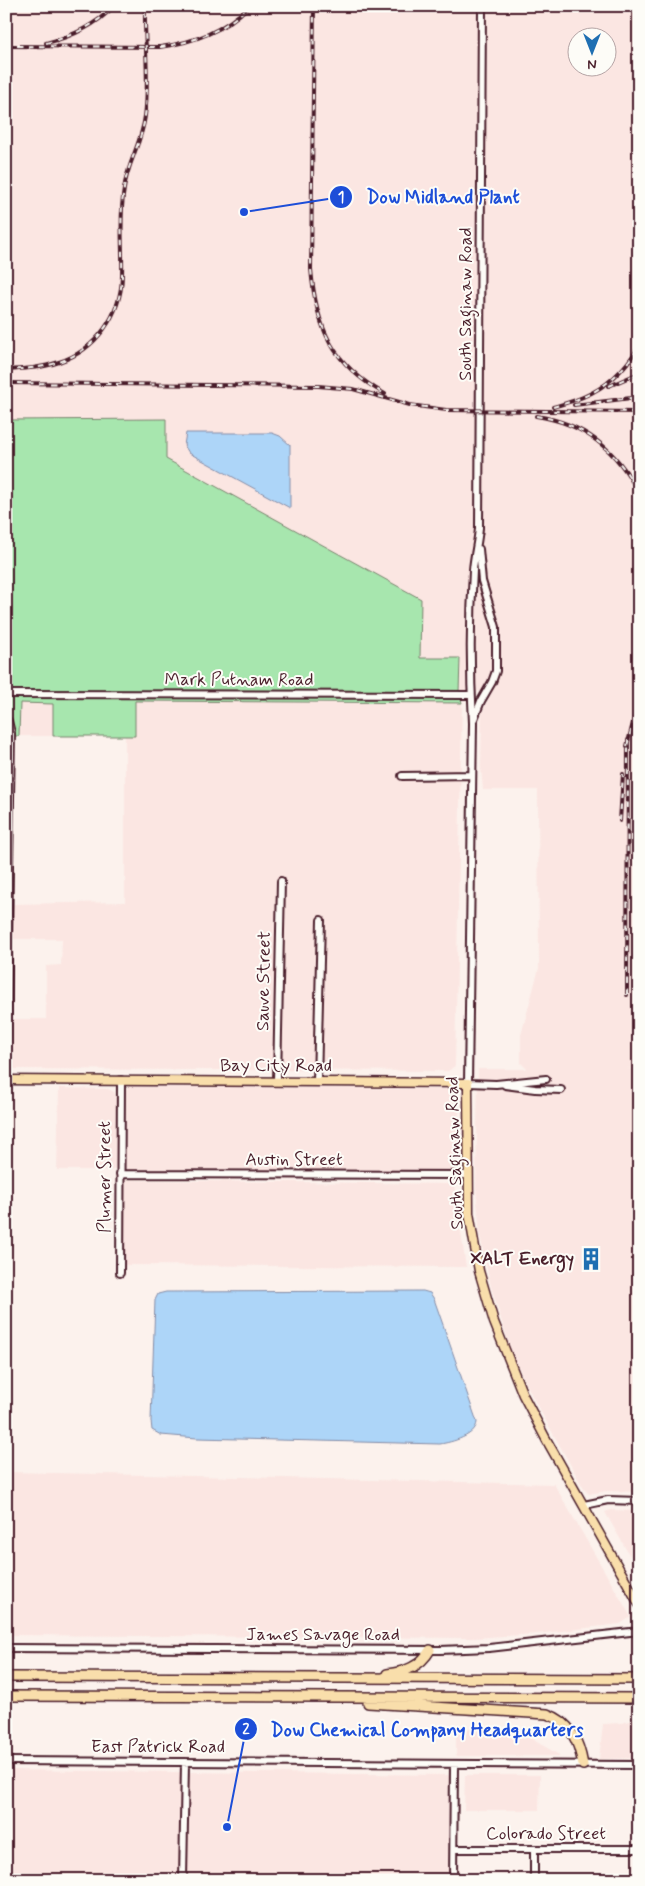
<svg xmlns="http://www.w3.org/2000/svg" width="645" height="1886" font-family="Mynerve,sans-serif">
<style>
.built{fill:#fbe6e2;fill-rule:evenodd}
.green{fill:#a7e6ae;stroke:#78826c}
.water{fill:#add5f8;stroke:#858ca6}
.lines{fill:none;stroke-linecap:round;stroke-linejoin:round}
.minor-casing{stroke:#4a1f2b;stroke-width:10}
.major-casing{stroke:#4a1f2b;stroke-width:11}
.highway-casing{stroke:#4a1f2b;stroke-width:12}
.minor{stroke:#fdfcf7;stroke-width:6}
.major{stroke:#f9deab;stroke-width:8}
.highway{stroke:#f9deab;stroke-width:9}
.rail-casing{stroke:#4a1f2b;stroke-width:4}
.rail{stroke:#fdfcf7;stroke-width:2;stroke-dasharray:5.5;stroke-linecap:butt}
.labels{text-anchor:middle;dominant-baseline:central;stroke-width:4;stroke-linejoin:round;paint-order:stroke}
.street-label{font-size:18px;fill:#4a1f2b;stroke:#fdfcf7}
.poi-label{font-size:18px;font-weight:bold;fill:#4a1f2b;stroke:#fdfcf7;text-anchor:end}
.leader{fill:none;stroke:#1d4ed8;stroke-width:2}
.callout-dot{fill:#1d4ed8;stroke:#fdfcf7;stroke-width:2}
.mark-label{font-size:15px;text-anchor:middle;font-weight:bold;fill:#fff}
.callout-label{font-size:19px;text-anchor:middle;font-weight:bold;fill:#1d4ed8;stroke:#fdfcf7;stroke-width:4;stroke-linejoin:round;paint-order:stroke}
</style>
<rect width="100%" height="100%" fill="#fcf2ed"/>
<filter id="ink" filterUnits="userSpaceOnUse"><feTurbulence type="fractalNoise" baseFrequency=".02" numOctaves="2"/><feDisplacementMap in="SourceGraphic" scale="10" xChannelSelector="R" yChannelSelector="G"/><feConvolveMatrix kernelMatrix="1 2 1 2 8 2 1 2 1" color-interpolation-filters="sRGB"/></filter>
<g filter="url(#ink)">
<path class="built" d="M 6,6 L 639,6 L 639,1068 L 626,1069 L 639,1069 L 639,1492 L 606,1491 L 589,1494 L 584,1489 L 532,1396 L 511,1351 L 491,1287 L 480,1236 L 476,1188 L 478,1069 L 527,1069 L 521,1063 L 521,1035 L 539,968 L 538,790 L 483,790 L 481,768 L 482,713 L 492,691 L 459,692 L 460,658 L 420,658 L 420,599 L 166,459 L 166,419 L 6,420 ZM 578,38 L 608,38 L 608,68 L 578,68 Z
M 135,701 L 462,703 L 455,1066 L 448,1071 L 11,1069 L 11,1019 L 46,1019 L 46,966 L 61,965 L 62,939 L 12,939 L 12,904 L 125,902 L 125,736 L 135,736 Z
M 20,703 L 53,703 L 53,736 L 19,736 Z
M 128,1086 L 457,1089 L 459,1096 L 458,1171 L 128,1171 L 123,1166 L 125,1092 Z
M 59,1088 L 108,1089 L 114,1092 L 117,1098 L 116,1167 L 114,1170 L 57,1170 Z
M 125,1180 L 454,1184 L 466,1267 L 123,1265 Z
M 6,1472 L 554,1484 L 631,1617 L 620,1624 L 536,1634 L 474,1638 L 6,1635 Z
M 611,1510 L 639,1511 L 639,1572 L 605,1512 Z
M 639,1718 L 639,1758 L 599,1759 L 603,1724 L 622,1723 Z
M 456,1727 L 530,1738 L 561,1756 L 456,1756 Z
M 6,1770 L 449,1775 L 448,1880 L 6,1880 Z
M 465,1775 L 540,1775 L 539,1810 L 464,1810 Z"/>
<path class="green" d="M 166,419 L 166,459 L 421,599 L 420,658 L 460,658 L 459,692 L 462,703 L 135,701 L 135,736 L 53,736 L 53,704 L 20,703 L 19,736 L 6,736 L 6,420 Z"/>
<path class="water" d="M 186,433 L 272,433 L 280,436 L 290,445 L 290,508 L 189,453 L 184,445 Z
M 423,1291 L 430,1293 L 434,1299 L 477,1422 C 476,1436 452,1442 440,1444 L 197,1438 L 161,1435 L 152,1430 L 151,1421 L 155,1300 L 158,1294 L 166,1292 Z"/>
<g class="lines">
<defs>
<path id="minor" d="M 482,6 L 479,528 C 478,542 474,556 473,570 C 470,620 470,672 473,723 L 468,1083 L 496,1084 L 546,1079
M 6,694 L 471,695
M 474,719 L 481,701 L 492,682 L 496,671 L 496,627 L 482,581 L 479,549
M 402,776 L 472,775
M 6,1065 L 11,733 L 8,721
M 277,1081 L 281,881
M 317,1082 L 321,920
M 505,1085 L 535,1089 L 561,1090
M 120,1174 L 468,1175
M 120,1273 L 121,1080
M 584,1505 L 608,1500 L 639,1501
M 6,1648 L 440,1650 L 489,1648 L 639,1631
M 6,1761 L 639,1765
M 454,1849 L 639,1849
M 183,1880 L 185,1762
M 453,1880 L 454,1765
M 534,1880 L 534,1849"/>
<path id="major" d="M 6,1080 L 468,1083 L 469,1213 L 479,1271 L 494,1322 L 523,1395 L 546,1439 L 639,1604"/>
<path id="highway" d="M 387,1674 C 405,1672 420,1667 430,1650
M 6,1677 L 639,1679
M 6,1696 L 639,1698
M 368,1703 L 547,1714 C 571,1722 579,1742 583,1765"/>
</defs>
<use href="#minor" class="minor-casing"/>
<use href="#major" class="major-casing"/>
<use href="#highway" class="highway-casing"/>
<use href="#minor" class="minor"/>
<use href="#major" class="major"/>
<use href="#highway" class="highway"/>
<defs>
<path id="rail" d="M 314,6 L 311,269 C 316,327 332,365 385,394
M 46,43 C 71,37 96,25 114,6
M 6,46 L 160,47 C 195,42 224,31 249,6
M 6,370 C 24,369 42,368 59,362 C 96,350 121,315 122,276 C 123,247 119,217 124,189 C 127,164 142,142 145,116 C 150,80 144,43 145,6
M 6,383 L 318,386 L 353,389 L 410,405 L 446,410 L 639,412
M 609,386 L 639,373
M 574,405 L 639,397
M 553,407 C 563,404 574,401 583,397 C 607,387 626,368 639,346
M 536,416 C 584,423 618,451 639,494
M 627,746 L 639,700
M 620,821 L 623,774
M 627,995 L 628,740"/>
</defs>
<use href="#rail" class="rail-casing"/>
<use href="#rail" class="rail"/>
</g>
</g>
<defs>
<symbol id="building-bare" viewBox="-9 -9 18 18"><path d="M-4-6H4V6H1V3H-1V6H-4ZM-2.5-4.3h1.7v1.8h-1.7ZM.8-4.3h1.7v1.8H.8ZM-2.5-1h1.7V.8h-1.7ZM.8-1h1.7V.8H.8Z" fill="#1f6fb2" stroke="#fdfcf7" stroke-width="2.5" paint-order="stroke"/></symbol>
</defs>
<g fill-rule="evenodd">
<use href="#building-bare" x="575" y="1243" width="32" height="32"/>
</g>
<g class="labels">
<g class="street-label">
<text transform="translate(466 304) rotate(-90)">South Saginaw Road</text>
<text x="239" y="680">Mark Putnam Road</text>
<text transform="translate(264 981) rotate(-89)">Sauve Street</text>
<text x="276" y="1066">Bay City Road</text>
<text transform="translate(455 1153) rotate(-92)">South Saginaw Road</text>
<text x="294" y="1160">Austin Street</text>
<text transform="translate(105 1177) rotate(-90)">Plumer Street</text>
<text x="323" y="1635">James Savage Road</text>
<text x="158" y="1747">East Patrick Road</text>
<text x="546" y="1834">Colorado Street</text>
</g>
<g class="poi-label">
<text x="574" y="1259">XALT Energy</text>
</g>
</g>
<path class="leader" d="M244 212L341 197M227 1827L246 1729"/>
<g class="callout-dot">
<circle cx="244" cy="212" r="5"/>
<circle cx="227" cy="1827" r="5"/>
<circle cx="341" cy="197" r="12"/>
<circle cx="246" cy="1729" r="12"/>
</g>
<g class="mark-label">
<text x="341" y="202">1</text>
<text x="246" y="1734">2</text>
</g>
<g class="callout-label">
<text x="443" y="203">Dow Midland Plant</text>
<text x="427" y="1736">Dow Chemical Company Headquarters</text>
</g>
<rect width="645" height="1886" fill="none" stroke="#fdfcf7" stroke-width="25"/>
<rect x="12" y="12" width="620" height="1861" fill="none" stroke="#4a1f2b" stroke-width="2" filter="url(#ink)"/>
<g transform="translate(592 52) rotate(180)"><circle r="24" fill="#fdfcf7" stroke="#b5a4a5"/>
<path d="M0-4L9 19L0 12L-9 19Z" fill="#1f6fb2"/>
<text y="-8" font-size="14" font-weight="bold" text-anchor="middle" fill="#4a1f2b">N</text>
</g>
</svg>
